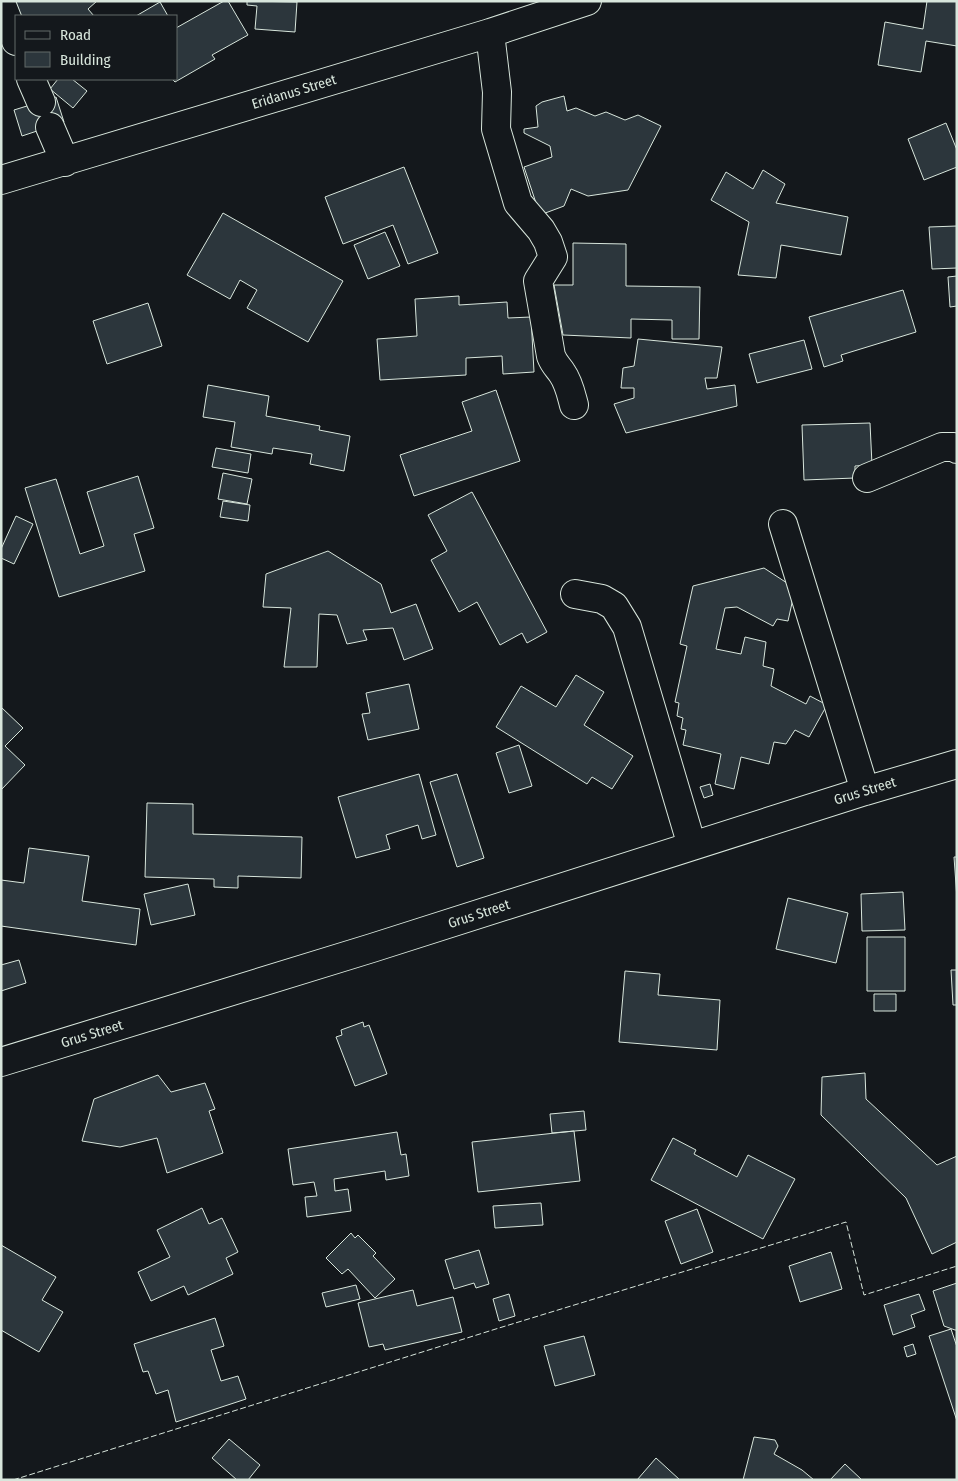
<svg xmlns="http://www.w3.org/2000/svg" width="958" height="1481" font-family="'Fira Sans Condensed',sans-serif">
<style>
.building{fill:#2c363c;stroke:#d8e6dc}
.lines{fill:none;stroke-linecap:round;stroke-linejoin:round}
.minor-casing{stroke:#d8e6dc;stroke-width:30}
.minor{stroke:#14181c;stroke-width:28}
.fence{stroke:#d8e6dc;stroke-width:1;stroke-dasharray:6 2.5;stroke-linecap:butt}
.labels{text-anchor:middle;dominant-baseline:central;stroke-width:4;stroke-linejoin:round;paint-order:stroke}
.street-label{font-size:14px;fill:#d8e6dc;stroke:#14181c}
</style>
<rect width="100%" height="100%" fill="#14181c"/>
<path class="building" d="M 16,1 L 97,1 L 88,9 L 94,16 L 21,16 L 11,6 Z
M 224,1 L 228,1 L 248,35 L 212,55 L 215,59 L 175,82 L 172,79 L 176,79 L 176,28 Z
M 247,1 L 297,2 L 295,32 L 255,29 L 257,6 L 247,5 Z
M 927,1 L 957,1 L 957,46 L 926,41 L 921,72 L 878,65 L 885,22 L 923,29 Z
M 160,2 L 168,16 L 136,16 Z
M 58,79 L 72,79 L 87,91 L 73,108 L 50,89 Z
M 564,96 L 567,111 L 576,108 L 595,116 L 606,112 L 625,120 L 638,115 L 661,126 L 628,190 L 588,196 L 571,189 L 564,206 L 540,215 L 524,167 L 552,157 L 550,146 L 524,133 L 524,129 L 538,127 L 536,106 L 542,102 Z
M 56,97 L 64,122 L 22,136 L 14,110 Z
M 946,123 L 957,150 L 957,167 L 924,180 L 908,139 Z
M 404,167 L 438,253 L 408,264 L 393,225 L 343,244 L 325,197 Z
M 763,170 L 785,184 L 776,203 L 848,217 L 841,255 L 781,245 L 776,278 L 738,275 L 749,222 L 711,200 L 726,172 L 753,189 Z
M 223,213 L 343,281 L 308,342 L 247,308 L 257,290 L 240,280 L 230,299 L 187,275 Z
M 957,226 L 957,268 L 932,269 L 929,227 Z
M 385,232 L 400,266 L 368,279 L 354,245 Z
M 573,243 L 626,244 L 626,286 L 700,287 L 699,339 L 672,339 L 672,320 L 631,319 L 631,338 L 563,335 L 554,285 L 573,285 Z
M 957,276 L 957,306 L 950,307 L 948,277 Z
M 903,290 L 916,332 L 841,355 L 843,361 L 824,367 L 809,317 Z
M 459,296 L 459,305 L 507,302 L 508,318 L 531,317 L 534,372 L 503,374 L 502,356 L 466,358 L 466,375 L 380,380 L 377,339 L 417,336 L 415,299 Z
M 148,303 L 162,346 L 107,364 L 93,321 Z
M 638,339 L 722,347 L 717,378 L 705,378 L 707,389 L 735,385 L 737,406 L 626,433 L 614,404 L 634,398 L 634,388 L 621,388 L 623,368 L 634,366 Z
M 804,340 L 812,369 L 757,383 L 749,354 Z
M 208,385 L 269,396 L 266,416 L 320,426 L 319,430 L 350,436 L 344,471 L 310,464 L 312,454 L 273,448 L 272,454 L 231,447 L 235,422 L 203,417 Z
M 496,390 L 520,461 L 414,496 L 400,455 L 472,431 L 462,402 Z
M 870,423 L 872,465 L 855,466 L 855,478 L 804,480 L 802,425 Z
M 216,448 L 251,454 L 248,473 L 212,467 Z
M 223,473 L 252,479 L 247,504 L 218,499 Z
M 138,476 L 154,528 L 134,534 L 145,571 L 59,597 L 25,488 L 56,479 L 80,554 L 104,546 L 87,492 Z
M 472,492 L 547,632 L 527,643 L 522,633 L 500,645 L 477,602 L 459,612 L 431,560 L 447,551 L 428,515 Z
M 223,501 L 250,505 L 248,521 L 220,517 Z
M 16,516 L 33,524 L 14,564 L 1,558 L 1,549 Z
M 328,551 L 381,584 L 391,613 L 416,604 L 433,649 L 404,660 L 393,628 L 363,630 L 367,640 L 347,644 L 337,615 L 319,614 L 317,667 L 284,667 L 291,608 L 263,607 L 266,574 Z
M 764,568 L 787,583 L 788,588 L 791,593 L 792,603 L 788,621 L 777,619 L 773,626 L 737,607 L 725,608 L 716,649 L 741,654 L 745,637 L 766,642 L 763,666 L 774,669 L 771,686 L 806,704 L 810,696 L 827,705 L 809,737 L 795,730 L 786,744 L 774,742 L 769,764 L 741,757 L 734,789 L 715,784 L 721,754 L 683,745 L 686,730 L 681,729 L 683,718 L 677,716 L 679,703 L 675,702 L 687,646 L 680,644 L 693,586 Z
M 576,675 L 604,692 L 584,725 L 633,756 L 612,789 L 592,777 L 587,784 L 496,727 L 521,686 L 556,707 Z
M 409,684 L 419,729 L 368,740 L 362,714 L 370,713 L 366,693 Z
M 1,707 L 23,728 L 5,746 L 25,765 L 1,790 Z
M 519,745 L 532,786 L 509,793 L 496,753 Z
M 419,774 L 436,835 L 422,839 L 418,825 L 386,835 L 390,849 L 356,858 L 338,797 Z
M 457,774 L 484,858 L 457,867 L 430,782 Z
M 710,784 L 713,795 L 704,798 L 700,787 Z
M 147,803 L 193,804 L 193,834 L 302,837 L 301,878 L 238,876 L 238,888 L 214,887 L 214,879 L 145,877 Z
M 29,848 L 89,856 L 82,901 L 140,909 L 136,945 L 1,926 L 1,880 L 24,883 Z
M 954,857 L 957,857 L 957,899 Z
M 188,884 L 195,915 L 151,925 L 144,894 Z
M 903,892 L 905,930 L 862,931 L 861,894 Z
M 788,898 L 848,913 L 836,963 L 776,949 Z
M 867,937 L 905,937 L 905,991 L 867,991 Z
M 19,960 L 26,983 L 1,991 L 1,965 Z
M 951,970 L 957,970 L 957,1005 L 953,1005 Z
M 625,971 L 660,974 L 658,995 L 720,1000 L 717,1050 L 619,1042 Z
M 874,994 L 896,994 L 896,1011 L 874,1011 Z
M 363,1022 L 364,1027 L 369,1025 L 387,1074 L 355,1086 L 336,1037 L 342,1035 L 341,1030 Z
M 865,1073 L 866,1099 L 937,1165 L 957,1156 L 957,1242 L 932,1254 L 906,1198 L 821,1115 L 822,1077 Z
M 158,1075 L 171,1092 L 205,1083 L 215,1109 L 209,1111 L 223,1153 L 167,1173 L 157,1138 L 120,1147 L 82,1141 L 94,1099 Z
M 584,1111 L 586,1130 L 552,1133 L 550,1114 Z
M 574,1131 L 580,1181 L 478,1192 L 472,1142 Z
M 397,1132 L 401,1155 L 406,1154 L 409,1176 L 386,1180 L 385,1171 L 334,1179 L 335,1191 L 348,1189 L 351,1211 L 307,1217 L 305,1197 L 317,1196 L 314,1182 L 293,1185 L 288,1149 Z
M 673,1138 L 696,1150 L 694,1154 L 737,1177 L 748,1155 L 795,1179 L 763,1239 L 651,1180 Z
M 541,1203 L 543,1225 L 495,1228 L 493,1206 Z
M 202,1208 L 209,1224 L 222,1218 L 238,1252 L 226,1258 L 233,1274 L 188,1295 L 184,1286 L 151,1301 L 138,1272 L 170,1257 L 157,1230 Z
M 697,1209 L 713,1252 L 681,1264 L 665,1221 Z
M 351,1233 L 355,1238 L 358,1235 L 376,1253 L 373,1256 L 395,1279 L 375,1298 L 348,1269 L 342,1274 L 326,1258 Z
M 1,1245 L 56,1277 L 42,1300 L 63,1312 L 39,1352 L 1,1330 Z
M 479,1250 L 489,1284 L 476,1288 L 474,1283 L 454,1289 L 445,1260 Z
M 831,1252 L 842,1289 L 800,1302 L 789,1266 Z
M 957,1283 L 957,1330 L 955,1330 L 944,1326 L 933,1291 Z
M 356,1285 L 360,1299 L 326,1307 L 322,1293 Z
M 413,1290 L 417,1306 L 453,1297 L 462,1332 L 385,1350 L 383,1344 L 369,1347 L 358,1303 Z
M 509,1294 L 515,1316 L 499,1321 L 493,1299 Z
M 919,1294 L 925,1310 L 911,1315 L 915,1327 L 893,1335 L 884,1305 Z
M 215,1318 L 224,1346 L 211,1350 L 221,1381 L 238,1376 L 246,1399 L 176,1422 L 168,1390 L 156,1394 L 148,1371 L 143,1372 L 134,1344 Z
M 951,1329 L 957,1347 L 957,1421 L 929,1336 Z
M 584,1336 L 595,1375 L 555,1386 L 544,1346 Z
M 913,1344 L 916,1354 L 907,1357 L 904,1347 Z
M 754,1437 L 775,1440 L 778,1446 L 774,1454 L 802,1470 L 814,1480 L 743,1480 Z
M 229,1439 L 260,1465 L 248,1480 L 237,1480 L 212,1458 Z
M 656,1458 L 680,1480 L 637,1480 Z
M 845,1464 L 862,1480 L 830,1480 Z"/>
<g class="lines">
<defs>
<path id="minor" d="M 1,3 L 16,41
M 490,33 L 497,92 L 496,129 L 518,203 L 541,230 L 548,242 L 553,257 L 538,281 L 551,356 C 554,364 558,367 562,373 C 569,383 571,394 574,405
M 31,79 L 41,102
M 50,127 L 65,162
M 1,180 L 490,33 L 587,1
M 867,478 L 942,447 L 954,447 L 957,449
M 783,524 L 865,791
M 575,594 L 602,599 L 614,606 L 627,627 L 692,846
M 1,1062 L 372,948 L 865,791 L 957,764"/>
</defs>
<use href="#minor" class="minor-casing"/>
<use href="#minor" class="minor"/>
<path class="fence" d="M 13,1480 L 499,1328 L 846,1222 L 864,1295 L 957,1266"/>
</g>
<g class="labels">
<g class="street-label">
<text transform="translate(294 92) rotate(-17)">Eridanus Street</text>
<text transform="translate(865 791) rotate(-17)">Grus Street</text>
<text transform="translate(479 914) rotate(-18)">Grus Street</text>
<text transform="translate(92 1034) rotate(-17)">Grus Street</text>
</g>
</g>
<rect width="958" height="1481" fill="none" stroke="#d8e6dc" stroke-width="5"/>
<rect x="15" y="15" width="162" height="65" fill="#14181c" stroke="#626a69"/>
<rect x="25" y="31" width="25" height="8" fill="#14181c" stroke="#626a69"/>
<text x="60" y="40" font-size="15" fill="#d8e6dc">Road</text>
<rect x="25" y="52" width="25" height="15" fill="#2c363c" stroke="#626a69"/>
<text x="60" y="65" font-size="15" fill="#d8e6dc">Building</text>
</svg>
